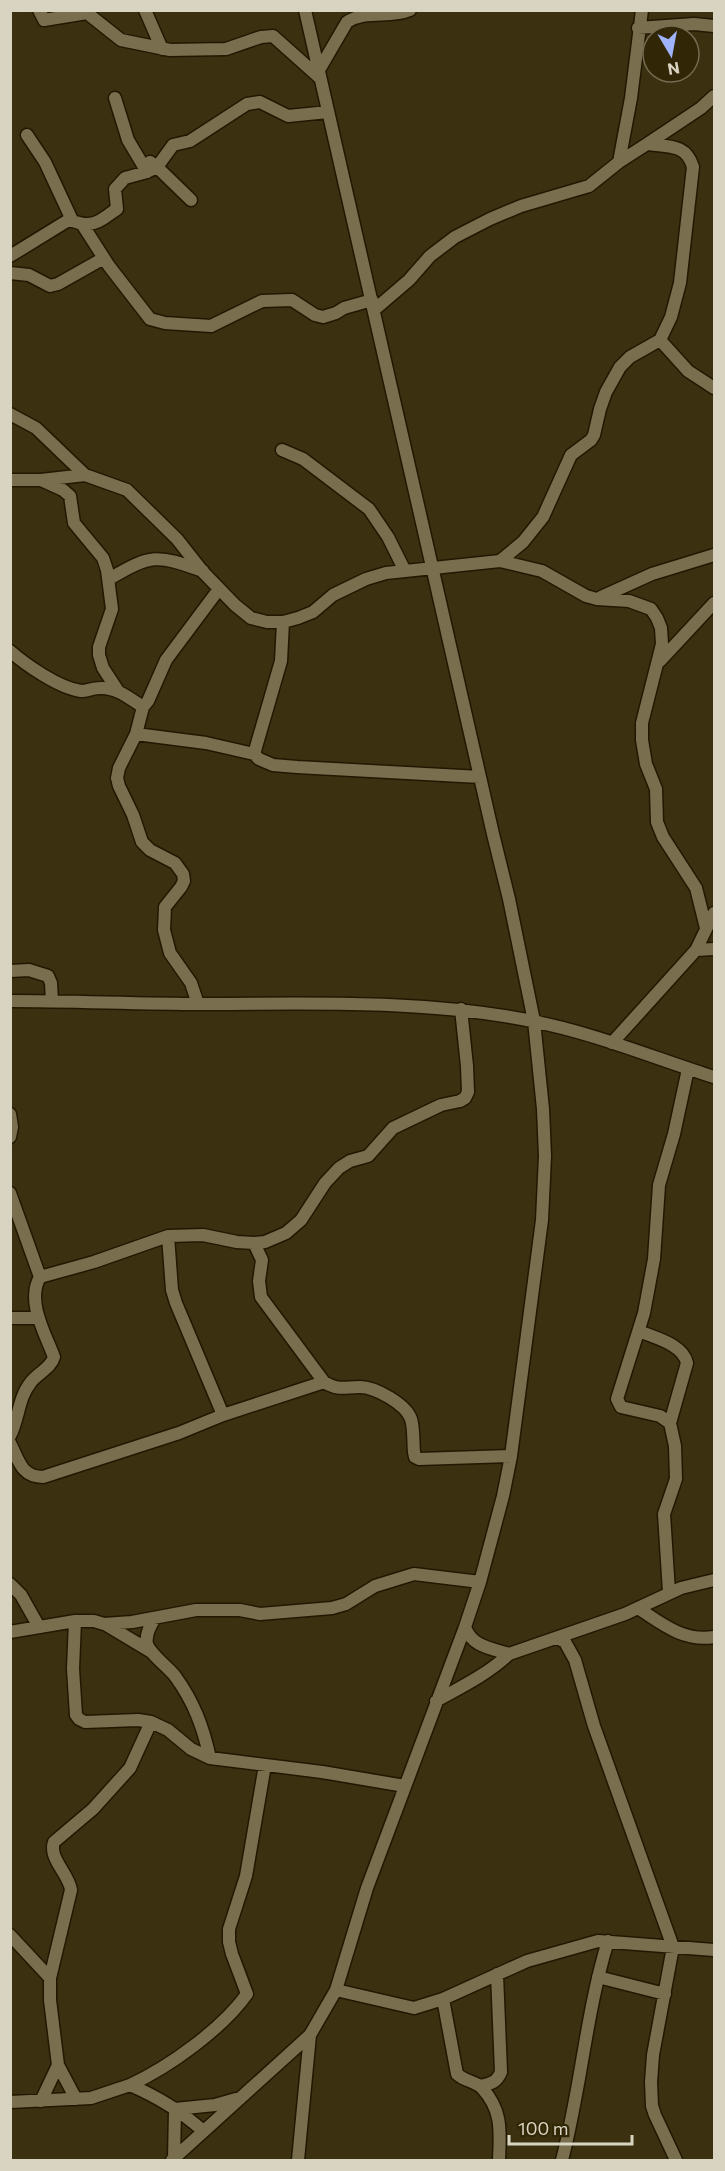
<svg xmlns="http://www.w3.org/2000/svg" width="725" height="2171" font-family="Commissioner,sans-serif">
<style>
.lines{fill:none;stroke-linecap:round;stroke-linejoin:round}
.minor-casing{stroke:#221800;stroke-width:15}
.minor{stroke:#796e4d;stroke-width:12}
</style>
<rect width="100%" height="100%" fill="#3b3111"/>
<g class="lines">
<defs>
<path id="minor" d="M 39,10 L 44,20 L 87,13 L 121,40 L 170,50 L 226,49 L 261,37 L 273,36 L 320,78
M 145,10 L 162,49
M 638,28 L 694,24 L 714,26
M 319,70 L 347,22 C 367,9 389,19 410,10
M 115,98 L 128,140 L 147,172
M 27,135 L 45,162 L 72,220
M 647,144 L 701,108 L 714,96
M 150,162 L 157,167 L 191,200
M 619,162 L 631,98 L 642,10
M 82,224 L 109,266 L 150,319 L 165,323 L 211,326 L 262,301 L 292,300 L 315,315 L 323,317 L 336,313 L 344,308 L 372,300
M 10,256 L 67,221 C 74,220 79,224 86,224 C 98,225 107,215 117,209 L 115,189 L 125,178 L 147,172 L 157,167 L 173,145 L 190,141 L 247,104 L 260,102 L 288,116 L 328,112
M 10,273 L 29,275 L 50,286 L 58,284 L 104,258
M 374,310 L 409,280 L 430,256 L 455,237 L 490,219 L 521,206 L 589,186 L 619,162 L 647,144 C 668,147 686,143 693,167 L 680,283 L 671,317 L 660,340 L 630,357 L 620,367 L 606,392 L 600,409 L 594,435 L 591,440 L 571,455 L 543,517 L 523,542 L 500,561
M 660,340 L 688,371 L 714,388
M 10,414 L 36,428 L 85,475 L 41,480 L 10,480
M 282,450 L 303,459 L 369,509 L 388,537 L 405,571
M 85,475 L 127,490 L 177,539 L 203,572 L 235,605 L 251,618 L 267,622 L 283,622 L 298,618 L 313,612 L 333,595 L 366,579 L 386,573 L 500,561 L 542,571 L 586,596 L 597,599 L 629,601 L 651,609 L 657,618 L 661,628 L 662,644 L 642,723 L 642,740 L 646,764 L 656,789 L 657,822 L 663,837 L 696,888 L 706,928
M 41,480 L 63,490 L 70,496 L 74,523 L 103,558 L 107,570 L 112,609 L 99,647 L 99,655 L 103,668 L 118,691
M 109,579 C 153,553 157,555 203,571
M 601,597 L 652,574 L 714,555
M 10,651 C 26,665 59,688 81,691 C 87,691 93,688 100,688 C 116,687 129,698 143,707
M 660,661 L 714,603
M 136,734 L 206,743 L 254,754 L 259,759 L 273,765 L 297,767 L 480,777
M 254,754 L 281,661 L 283,622
M 696,950 L 714,949
M 10,971 L 29,970 L 48,976 L 51,983 L 52,1001
M 10,1001 C 74,1001 138,1004 201,1004 C 312,1004 423,999 532,1021 C 594,1033 654,1058 714,1077
M 198,1004 L 191,983 L 170,953 L 164,930 L 165,907 L 181,887 L 184,881 L 183,874 L 175,863 L 150,850 L 142,842 L 133,815 L 119,786 L 117,778 L 119,768 L 136,734 L 143,707 L 148,701 L 166,660 L 219,589
M 612,1043 L 696,950 L 714,913
M 10,1114 L 12,1127 L 10,1137
M 10,1193 L 40,1277 C 26,1301 45,1333 54,1357 C 51,1368 38,1373 31,1382 C 18,1398 19,1419 10,1436
M 168,1236 L 172,1290 L 176,1303 L 223,1415 L 324,1382
M 254,1243 L 262,1260 L 259,1281 L 261,1297 L 324,1382 C 339,1391 344,1387 360,1387 C 375,1387 406,1404 411,1419 C 414,1428 413,1442 414,1452 L 415,1457 L 419,1459 L 511,1456
M 40,1277 L 94,1262 L 168,1236 L 203,1235 L 237,1242 L 254,1243 L 265,1242 L 286,1233 L 301,1220 L 325,1183 L 339,1168 L 350,1161 L 368,1156 L 393,1128 L 441,1105 L 460,1101 L 465,1098 L 468,1092 L 467,1066 L 461,1009
M 10,1318 L 39,1318
M 639,1331 C 655,1338 683,1344 687,1363 L 670,1423
M 10,1443 C 19,1460 21,1477 43,1477 L 179,1433 L 223,1415
M 10,1584 L 21,1595 L 39,1627
M 669,1592 L 664,1514 L 676,1479 L 675,1446 L 670,1423 L 660,1416 L 621,1407 L 617,1399 L 644,1313 L 654,1259 L 659,1185 L 674,1134 L 688,1069
M 638,1608 C 662,1624 684,1642 714,1637
M 155,1618 C 150,1626 145,1635 147,1644 C 150,1654 168,1667 175,1676 C 194,1702 203,1727 210,1758
M 75,1621 L 73,1669 L 76,1715 L 79,1719 L 85,1722 L 138,1720 L 151,1722
M 105,1624 L 150,1651
M 465,1627 C 472,1647 491,1648 509,1654
M 10,1632 L 75,1621 L 94,1621 L 104,1624 L 132,1622 L 196,1610 L 240,1610 L 260,1614 L 332,1608 L 346,1604 L 375,1586 L 414,1574 L 480,1582
M 557,1638 L 565,1642 L 575,1660 L 594,1726 L 673,1947 L 653,2055 L 651,2082 L 652,2106 L 655,2115 L 676,2160
M 436,1701 C 461,1687 488,1674 509,1654 L 625,1614 L 681,1588 L 714,1580
M 10,1935 L 50,1978
M 598,1977 L 665,1994
M 336,1990 L 414,2008 L 443,1999 L 527,1961 L 598,1941 L 714,1950
M 443,1999 L 457,2074 C 464,2081 475,2081 482,2088 C 503,2111 500,2132 499,2160
M 130,2085 C 169,2067 222,2029 247,1994 L 232,1954 L 229,1942 L 229,1929 L 246,1876 L 265,1765
M 480,2086 C 491,2084 497,2082 501,2072 L 497,1974
M 76,2099 L 58,2065 L 50,2000 L 50,1978 L 71,1890 C 69,1874 48,1858 54,1842 L 93,1809 L 130,1768 L 151,1722 L 168,1730 L 191,1749 L 210,1758 L 322,1772 L 405,1786
M 41,2101 L 58,2065
M 10,2102 L 91,2098 L 130,2085 C 158,2097 181,2111 203,2131
M 175,2109 L 215,2105 L 236,2099
M 174,2159 L 175,2109
M 172,2160 L 310,2035 L 336,1990 L 367,1888 L 465,1627 L 480,1582 L 503,1496 L 511,1456 L 542,1220 L 545,1156 L 543,1109 L 534,1021 L 509,899 L 493,834 L 305,10
M 298,2160 L 310,2035
M 562,2160 C 581,2088 586,2012 608,1941"/>
</defs>
<use href="#minor" class="minor-casing"/>
<use href="#minor" class="minor"/>
</g>
<rect width="725" height="2171" fill="none" stroke="#d9d3c1" stroke-width="24"/>
<g transform="translate(671 54) rotate(170)"><circle r="28" fill="#312706" stroke="#746c51" stroke-width="1.5"/>
<path d="M0-4.5L10 22L0 15L-10 22Z" fill="#a0b3fd"/>
<text y="-9" font-size="16" font-weight="bold" text-anchor="middle" fill="#d9d3c1">N</text>
</g>
<path d="M509 2135v9h123v-9" fill="none" stroke="#d9d3c1" stroke-width="3"/>
<text x="518" y="2135" font-size="18" fill="#d9d3c1" stroke="#312706" stroke-width="4.5" paint-order="stroke">100 m</text>
</svg>
